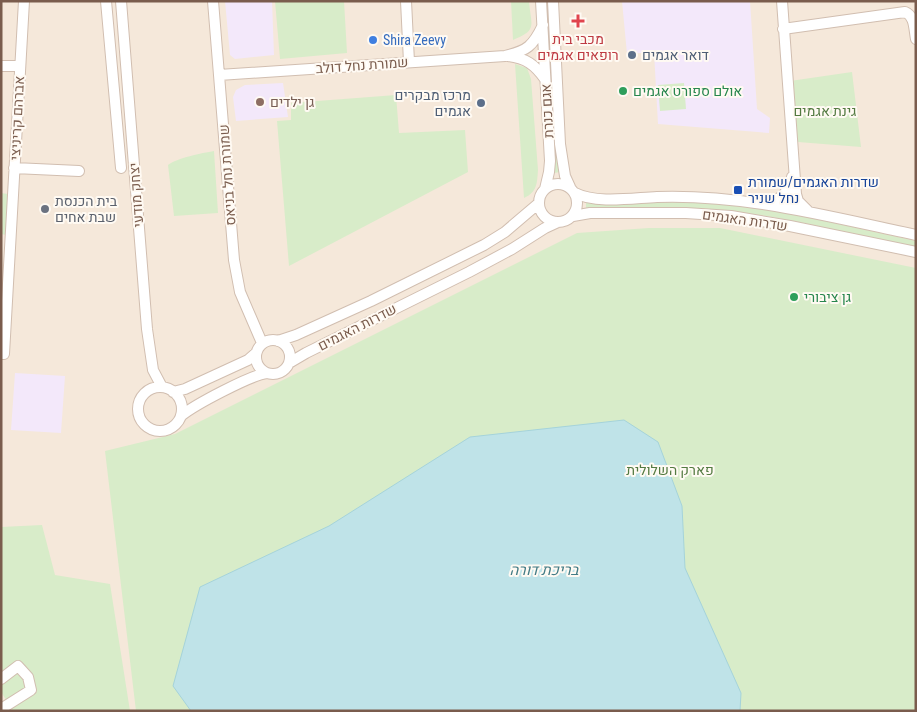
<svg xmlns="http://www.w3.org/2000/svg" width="917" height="712" font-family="'Roboto Condensed',Heebo,sans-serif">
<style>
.residential{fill:#f5e8da}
.education{fill:#f3e8fa}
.green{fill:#d8ecc9}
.water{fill:#bfe3e8;stroke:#a5d3da}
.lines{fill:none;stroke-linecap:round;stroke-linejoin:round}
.minor-casing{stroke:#d1beb0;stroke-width:12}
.minor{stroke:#fff;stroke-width:10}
.health-dot{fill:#e0444e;stroke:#fffaf3;stroke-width:2}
.shop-dot{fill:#3f7fe0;stroke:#fffaf3;stroke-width:2}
.service-dot{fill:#5c6f8a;stroke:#fffaf3;stroke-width:2}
.leisure-dot{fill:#2e9e5b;stroke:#fffaf3;stroke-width:2}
.education-dot{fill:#8d6e63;stroke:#fffaf3;stroke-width:2}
.transit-dot{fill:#1a4fb4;stroke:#fffaf3;stroke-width:2}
.worship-dot{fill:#6b7280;stroke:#fffaf3;stroke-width:2}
.labels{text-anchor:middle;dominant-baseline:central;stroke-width:4;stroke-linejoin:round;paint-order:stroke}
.health-label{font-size:14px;fill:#be3a42;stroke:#fffaf3}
.shop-label{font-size:14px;fill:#366cbe;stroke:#fffaf3;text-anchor:start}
.service-label{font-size:14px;fill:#4e5e75;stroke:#fffaf3;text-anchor:start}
.street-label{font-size:14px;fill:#7a5c4d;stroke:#fffaf3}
.leisure-label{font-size:14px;fill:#27864d;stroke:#fffaf3;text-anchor:start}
.education-label{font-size:14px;fill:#785e54;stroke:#fffaf3;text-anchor:start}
.park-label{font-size:14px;fill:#537a41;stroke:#fffaf3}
.transit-label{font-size:14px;fill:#164399;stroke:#fffaf3;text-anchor:start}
.worship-label{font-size:14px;fill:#5b616d;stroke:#fffaf3;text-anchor:start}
.water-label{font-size:15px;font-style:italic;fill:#437c86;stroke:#fffaf3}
</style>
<rect width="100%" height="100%" fill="#fdf6ec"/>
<path class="residential" d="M 1,1 L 916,1 L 916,711 L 1,711 Z"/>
<path class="education" d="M 225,1 L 272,1 L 274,55 L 235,59 L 230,55 Z
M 622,1 L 750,1 L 757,109 L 770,118 L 769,133 L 658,124 L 654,52 L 627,54 Z
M 283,83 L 288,117 L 236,121 L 233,97 L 236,90 L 245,85 Z
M 15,373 L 65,376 L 61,433 L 11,430 Z"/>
<path class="green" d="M 275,1 L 344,1 L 347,53 L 280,59 Z
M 511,1 L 529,1 C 531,26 538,30 513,40 Z
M 545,1 L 548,1 L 560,172 L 554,173 Z
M 515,64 L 527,68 L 531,79 L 538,170 C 537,184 537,192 524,198 Z
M 852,72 L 861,147 L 798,142 L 790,81 Z
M 684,83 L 686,109 L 660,111 L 658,85 Z
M 396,95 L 399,133 L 465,130 L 468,172 L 289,266 L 277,121 L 291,120 L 291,103 Z
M 214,151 L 218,213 L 174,216 L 168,165 C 177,158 202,153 214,151 Z
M 1,193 L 8,194 L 6,235 L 1,234 Z
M 683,201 L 762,207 L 916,241 L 916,248 C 855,235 795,219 733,211 C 685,205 635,209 586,209 L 586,202 Z
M 649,228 L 720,228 L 916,268 L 916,711 L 136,711 L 105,451 L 175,434 L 577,233 Z
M 42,525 L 55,575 L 110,584 L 130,711 L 10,711 L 12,709 L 1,692 L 1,527 Z"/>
<path class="water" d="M 624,420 L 658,442 L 682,506 L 685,568 L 741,693 L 740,711 L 191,711 L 173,686 L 200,587 L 329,526 L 470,437 Z"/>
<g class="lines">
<defs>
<path id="minor" d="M 106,1 L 121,168
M 121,1 L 147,329 L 153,370 L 162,387
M 213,1 L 234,260 L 240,292 L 262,343
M 406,1 L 409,62
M 541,1 L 550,161 L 549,172 L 545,189
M 553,1 L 560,144 L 565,176 L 570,187
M 782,1 L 796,194 L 798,201 L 809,212
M 783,29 L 905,12 C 915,16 914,29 916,39
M 508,56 C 526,58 535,65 545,79
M 1,66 L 20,66
M 219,75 L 505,56 C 527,51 533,46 543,25
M 14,168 L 79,171
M539 203a19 19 0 1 1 38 0a19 19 0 1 1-38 0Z
M 575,193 C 596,204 633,198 657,197 C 746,194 830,217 916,235
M 768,203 C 782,199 789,191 792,177
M 573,216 L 590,213 L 686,213 L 731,216 L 790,226 L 916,252
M256 357a17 17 0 1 1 34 0a17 17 0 1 1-34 0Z
M 278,341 L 296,335 L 371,301 L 484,245 L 505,232 L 539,203
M 1,354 L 4,354 L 24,1
M 289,363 L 306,353 L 469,272 L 512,249 L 545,228 L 558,222
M138 409a22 22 0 1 1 44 0a22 22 0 1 1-44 0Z
M 173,392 L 185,389 L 248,360 L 256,353
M 181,416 C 194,405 251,375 267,373
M 1,679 L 18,666 L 28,677 L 31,690 L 1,709"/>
</defs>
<use href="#minor" class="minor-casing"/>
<use href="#minor" class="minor"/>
</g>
<path class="health-dot" d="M575.5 13.5h5v5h5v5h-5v5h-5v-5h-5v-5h5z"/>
<circle class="shop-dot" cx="373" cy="40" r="5"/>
<g class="service-dot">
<circle cx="632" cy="55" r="5"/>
<circle cx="481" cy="103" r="5"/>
</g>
<g class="leisure-dot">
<circle cx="623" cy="91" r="5"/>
<circle cx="794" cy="297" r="5"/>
</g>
<circle class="education-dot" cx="260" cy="102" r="5"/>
<rect class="transit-dot" x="733" y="185" width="10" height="10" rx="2.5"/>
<circle class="worship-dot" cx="45" cy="209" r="5"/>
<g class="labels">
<g class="health-label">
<text x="578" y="39">מכבי בית<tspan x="578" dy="16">רופאים אגמים</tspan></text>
</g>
<g class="shop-label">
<text x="383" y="40">Shira Zeevy</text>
</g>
<g class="service-label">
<text x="642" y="55">דואר אגמים</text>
<text x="471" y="95" text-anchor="end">מרכז מבקרים<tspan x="471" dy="16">אגמים</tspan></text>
</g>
<g class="street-label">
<text transform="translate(362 65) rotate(-4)">שמורת נחל דולב</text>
<text transform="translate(547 111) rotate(-93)">אגם כנרת</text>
<text transform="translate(17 118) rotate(-87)">אברהם קריניצי</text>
<text transform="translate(227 175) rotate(-94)">שמורת נחל בניאס</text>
<text transform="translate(136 195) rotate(-94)">יצחק מודעי</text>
<text transform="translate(745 220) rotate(8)">שדרות האגמים</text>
<text transform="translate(357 327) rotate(-27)">שדרות האגמים</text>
</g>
<g class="leisure-label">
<text x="633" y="91">אולם ספורט אגמים</text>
<text x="804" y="297">גן ציבורי</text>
</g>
<g class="education-label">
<text x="270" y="102">גן ילדים</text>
</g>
<g class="park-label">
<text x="825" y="111">גינת אגמים</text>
<text x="670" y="470">פארק השלולית</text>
</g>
<g class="transit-label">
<text x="748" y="182">שדרות האגמים/שמורת<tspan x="748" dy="16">נחל שניר</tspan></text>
</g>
<g class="worship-label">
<text x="55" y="201">בית הכנסת<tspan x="55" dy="16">שבת אחים</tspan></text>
</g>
<g class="water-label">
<text x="544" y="570">בריכת דורה</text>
</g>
</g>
<rect width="917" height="712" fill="none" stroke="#7a5c4d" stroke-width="5"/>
</svg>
